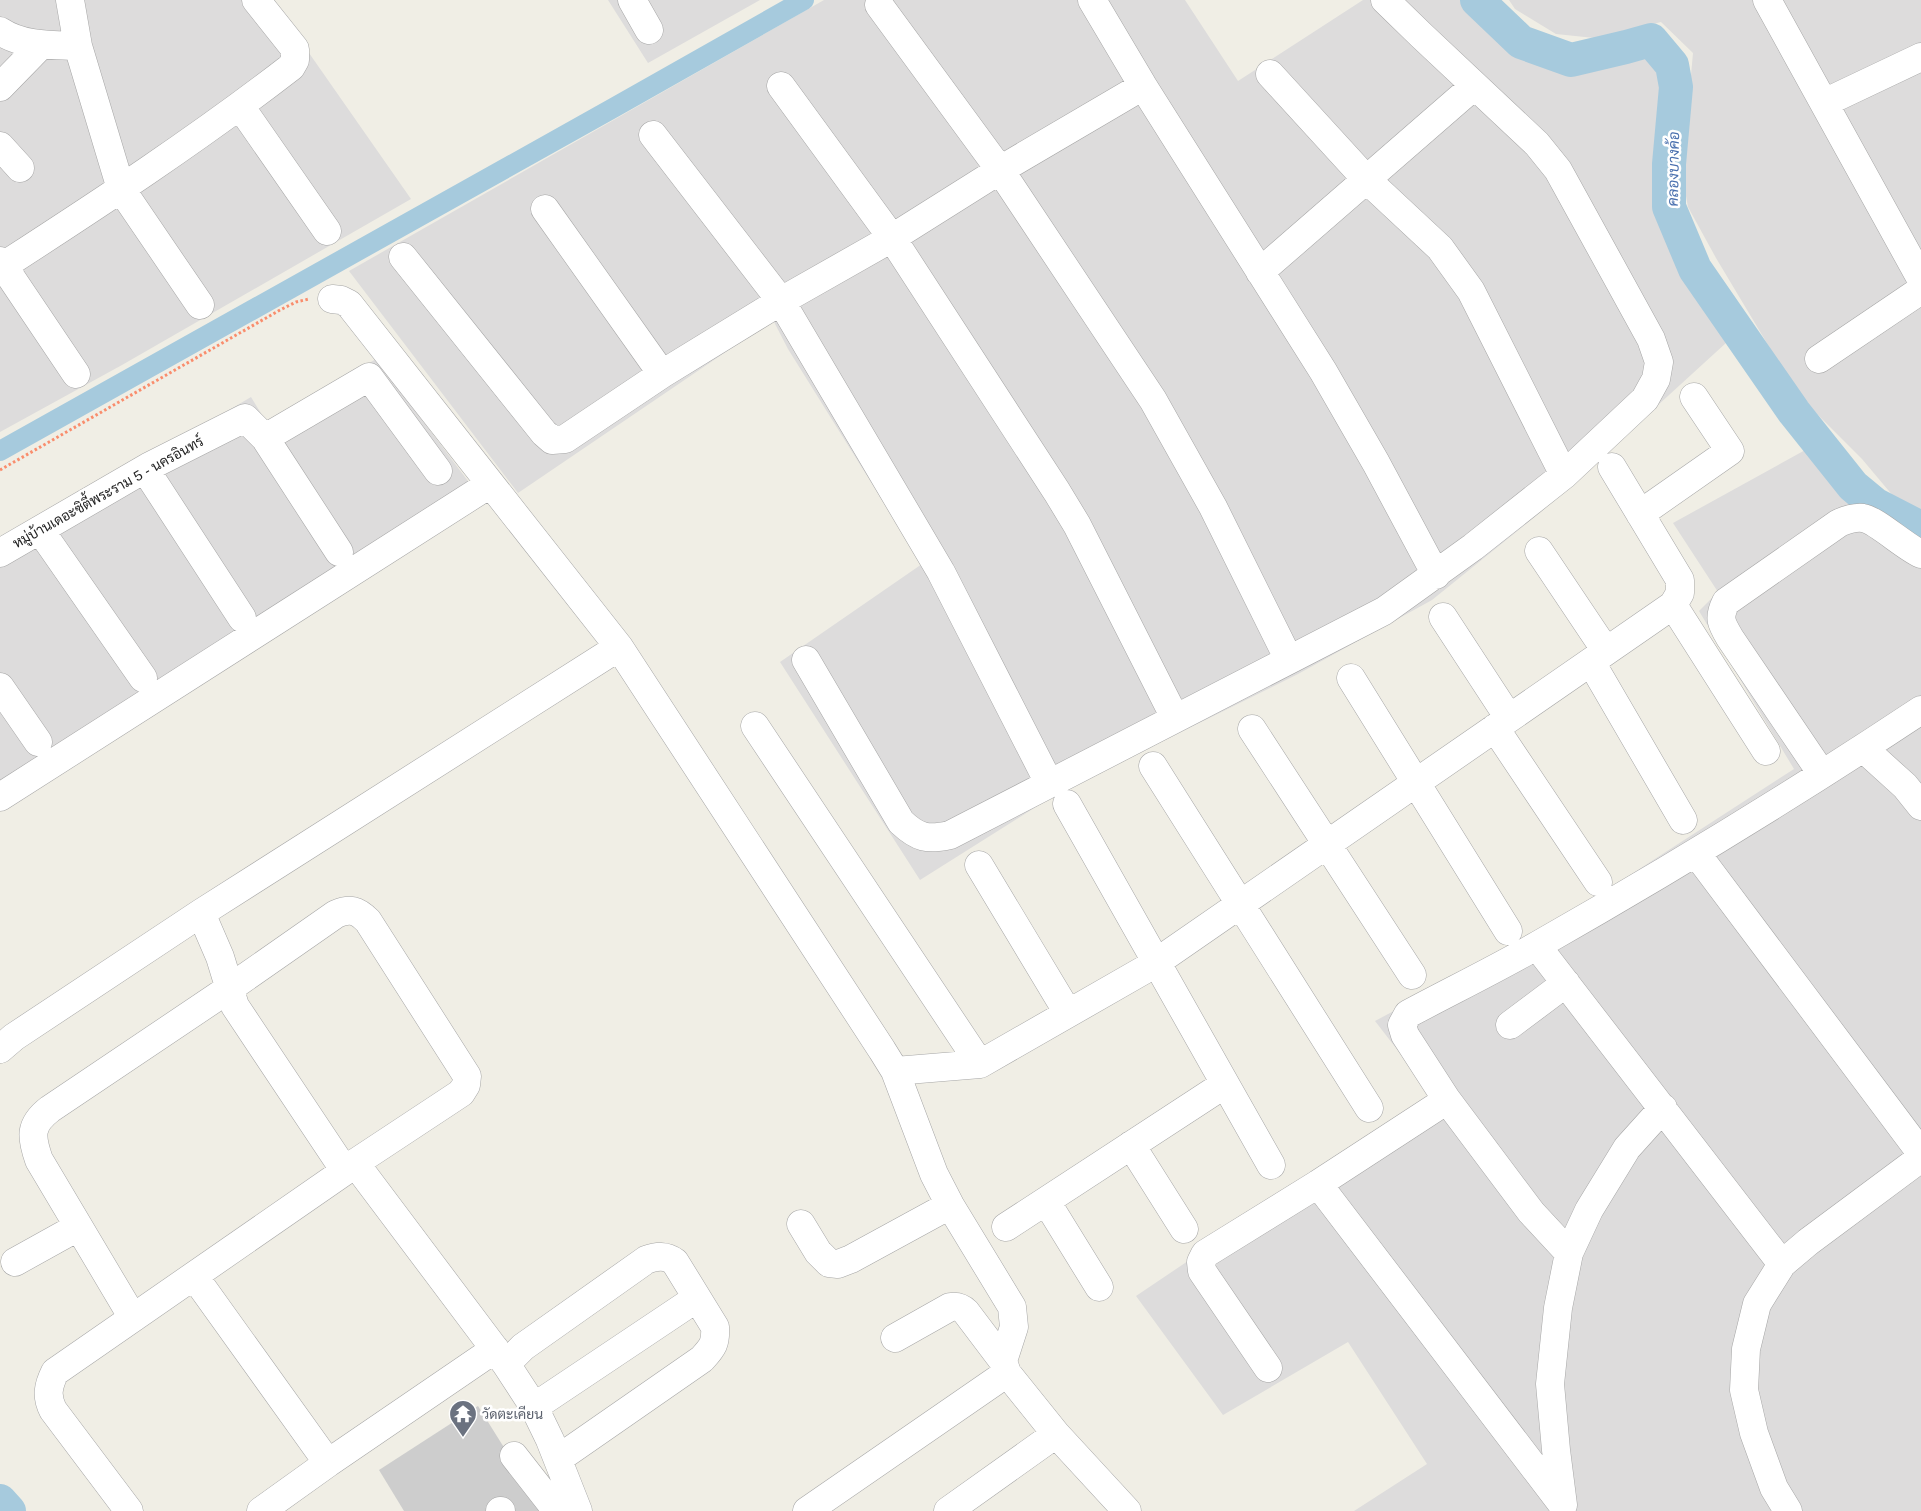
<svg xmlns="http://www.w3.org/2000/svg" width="1921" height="1511" font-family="Arial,Sarabun,sans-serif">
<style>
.residential{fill:#dddcdc}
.religious{fill:#cdcdcd}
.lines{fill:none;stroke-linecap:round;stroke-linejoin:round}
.canal{stroke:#a6cadd;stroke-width:20}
.river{stroke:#a6cadd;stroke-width:34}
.minor-casing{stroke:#a6a6a6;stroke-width:29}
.path{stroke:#f98d6d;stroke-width:3;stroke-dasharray:2.5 2.5;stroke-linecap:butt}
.minor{stroke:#fff;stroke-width:28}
.labels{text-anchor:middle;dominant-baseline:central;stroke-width:5;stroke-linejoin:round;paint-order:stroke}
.street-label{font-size:14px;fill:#1f1f1f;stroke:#fff}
.worship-label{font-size:14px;fill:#5b616d;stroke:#fff;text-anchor:start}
.water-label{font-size:15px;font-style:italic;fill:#4b71af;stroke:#fff}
</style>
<rect width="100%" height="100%" fill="#f0eee5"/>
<path class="residential" d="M 0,0 L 272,0 L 411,199 L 122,365 L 0,432 Z
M 608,0 L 760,0 L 648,63 Z
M 824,0 L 1185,0 L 1238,81 L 1363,0 L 1487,0 L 1521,42 L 1586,65 L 1651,40 L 1672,65 L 1676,87 L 1669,207 L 1738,332 L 1542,511 L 1432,600 L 1298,674 L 1058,793 L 920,880 L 780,662 L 922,564 L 788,349 L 773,320 L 518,493 L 349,271 Z
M 1509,0 L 1921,0 L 1921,512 L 1899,503 L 1862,459 L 1811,408 L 1777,360 L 1716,258 L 1688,207 L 1682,174 L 1693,53 L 1661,22 L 1625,31 L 1604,39 L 1556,34 L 1515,9 Z
M 376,359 L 468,481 L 447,502 L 0,782 L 0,546 L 251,397 L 267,423 Z
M 1807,449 L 1921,539 L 1921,1511 L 1354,1511 L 1427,1464 L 1348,1342 L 1223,1415 L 1136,1296 L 1433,1096 L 1375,1021 L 1542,932 L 1794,769 L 1699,611 L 1718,592 L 1673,523 Z"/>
<path class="religious" d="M 478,1406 L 544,1511 L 404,1511 L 379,1470 Z"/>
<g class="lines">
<path class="canal" d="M 0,451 L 615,107 L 804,0"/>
<path class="river" d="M 1477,0 L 1521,42 L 1571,60 L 1626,47 L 1651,40 L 1672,65 L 1676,87 L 1669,164 L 1669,207 L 1695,269 L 1794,412 L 1853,486 L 1876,505 L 1921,528
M 0,1501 L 9,1511"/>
<defs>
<path id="minor" d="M 70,0 L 78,46 L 121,189 L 200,305
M 632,0 L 649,30
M 1092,0 L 1143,86 L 1323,371 L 1376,463 L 1436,575
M 1767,0 L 1921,279
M 879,5 L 1000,170 L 1153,400 L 1213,507 L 1289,660
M 0,31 C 22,46 52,45 78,46
M 1270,74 L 1366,179 L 1440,248 L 1471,291 L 1564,475
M 781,86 L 892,238 L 1057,492 L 1077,525 L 1175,718
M 0,87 L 41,45
M 1824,103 L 1921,57
M 240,106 L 327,231
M 653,135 L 781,301 L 941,572 L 1049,783
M 0,146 L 20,168
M 545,209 L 662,374
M 403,257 L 544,433 L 552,440 L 565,439 L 662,374 L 781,301 L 892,238 L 1000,170 L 1143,86
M 0,261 L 76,374
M 0,268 C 99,204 198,139 291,67 L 295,60 L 295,49 L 256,0
M 1260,272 L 1474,86
M 332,299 L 341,300 L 349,304 L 619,647 L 882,1050 L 895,1071 L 934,1174 L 950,1205 L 1012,1307 L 1014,1327 L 1003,1361 L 1007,1373 L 1056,1434 L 1127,1511
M 1819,359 L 1921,290
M 265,438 L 339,552
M 1612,467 L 1680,580 L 1680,593 L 1673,605
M 145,469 L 242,618
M 1640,514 L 1730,451 L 1694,397
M 40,530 L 143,678
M 1539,551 L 1606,651
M 0,553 L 148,467 L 245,418 L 265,438 L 369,377 L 438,471
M 1443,617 L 1509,718
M 806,660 L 901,822 C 918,838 927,840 950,835 L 1384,611 L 1473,547 L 1564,475 L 1645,399 L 1656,379 L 1659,362 L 1651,339 L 1558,170 L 1537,144 L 1421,35 L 1385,0
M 1591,662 L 1683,820
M 1351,678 L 1508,931
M 0,687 L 38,742
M 755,726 L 980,1064
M 1495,728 L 1598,882
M 1252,729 L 1412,975
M 1863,748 L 1905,786 L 1921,806
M 1153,766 L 1369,1108
M 1822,774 L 1730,638 C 1721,623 1718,618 1726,602 L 1839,523 C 1846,520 1855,517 1863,518 C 1876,520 1905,547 1921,554
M 0,797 L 490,484
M 1067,804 L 1271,1165
M 1696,853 L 1921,1153
M 979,865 L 1068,1013
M 201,913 L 220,957 L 235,1006 L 345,1171
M 1537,946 L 1782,1264
M 1510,1025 L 1566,983
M 0,1049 L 14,1037 L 201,913 L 619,647
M 895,1071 L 980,1064 L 1151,966 L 1673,605 L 1766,751
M 1131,1145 L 1184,1229
M 355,1163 L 506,1364
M 1318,1184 L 1562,1504
M 1046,1201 L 1099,1287
M 801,1224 L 818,1252 L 829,1263 L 838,1264 L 851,1259 L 950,1205
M 1006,1227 L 1225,1084
M 1569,1253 L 1531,1212 L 1447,1100 L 1405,1035 L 1402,1025 L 1408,1014 C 1451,991 1496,969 1538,945 C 1668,871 1796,793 1921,710
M 15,1262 L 78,1227
M 194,1276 L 328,1463
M 895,1338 L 950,1307 C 957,1306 961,1307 966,1312 L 1003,1361
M 1268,1368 L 1202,1271 L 1201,1262 L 1205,1254 L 1318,1184 L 1447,1100
M 534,1407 L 697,1298
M 514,1456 L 557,1511
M 558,1459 L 702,1359 C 713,1347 716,1343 715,1327 L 675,1262 C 666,1255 657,1256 646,1260 L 523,1347 L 506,1364 L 534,1407 L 550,1440 L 578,1511
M 1563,1505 L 1556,1450 L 1550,1384 L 1558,1308 L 1569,1253 L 1589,1210 L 1627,1148 L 1663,1108
M 129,1511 L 53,1410 C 46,1396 48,1386 55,1372 L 345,1171 L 355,1163 L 461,1093 L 466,1085 L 467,1076 L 368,921 C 357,910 350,908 336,914 L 230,988 L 50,1109 C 29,1125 31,1137 39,1160 L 133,1318
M 261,1511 L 328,1463 L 495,1349
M 500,1511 L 501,1511
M 807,1511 L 1007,1373
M 948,1511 L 1056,1434
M 1788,1511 L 1774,1488 L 1754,1433 L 1744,1390 L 1746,1349 L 1757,1304 L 1782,1264 L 1808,1242 L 1921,1158"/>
</defs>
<use href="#minor" class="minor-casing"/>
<path class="path" d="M 0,470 L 280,310 L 296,302 L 309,299"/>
<use href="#minor" class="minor"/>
</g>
<defs>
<symbol id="temple-pin" viewBox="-11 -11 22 30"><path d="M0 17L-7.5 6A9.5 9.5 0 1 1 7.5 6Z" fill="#6b7280" stroke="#fff"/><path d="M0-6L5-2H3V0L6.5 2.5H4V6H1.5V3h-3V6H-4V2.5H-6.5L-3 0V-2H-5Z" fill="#fff"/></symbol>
</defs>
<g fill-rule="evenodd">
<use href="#temple-pin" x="447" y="1398" width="32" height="43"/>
</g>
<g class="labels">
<g class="street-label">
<text transform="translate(108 492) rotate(-29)">หมู่บ้านเดอะซิตี้พระราม 5 - นครอินทร์</text>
</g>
<g class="worship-label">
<text x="482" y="1414">วัดตะเคียน</text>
</g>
<g class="water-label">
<text transform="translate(1673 169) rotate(-89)">คลองบางค้อ</text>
</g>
</g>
</svg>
